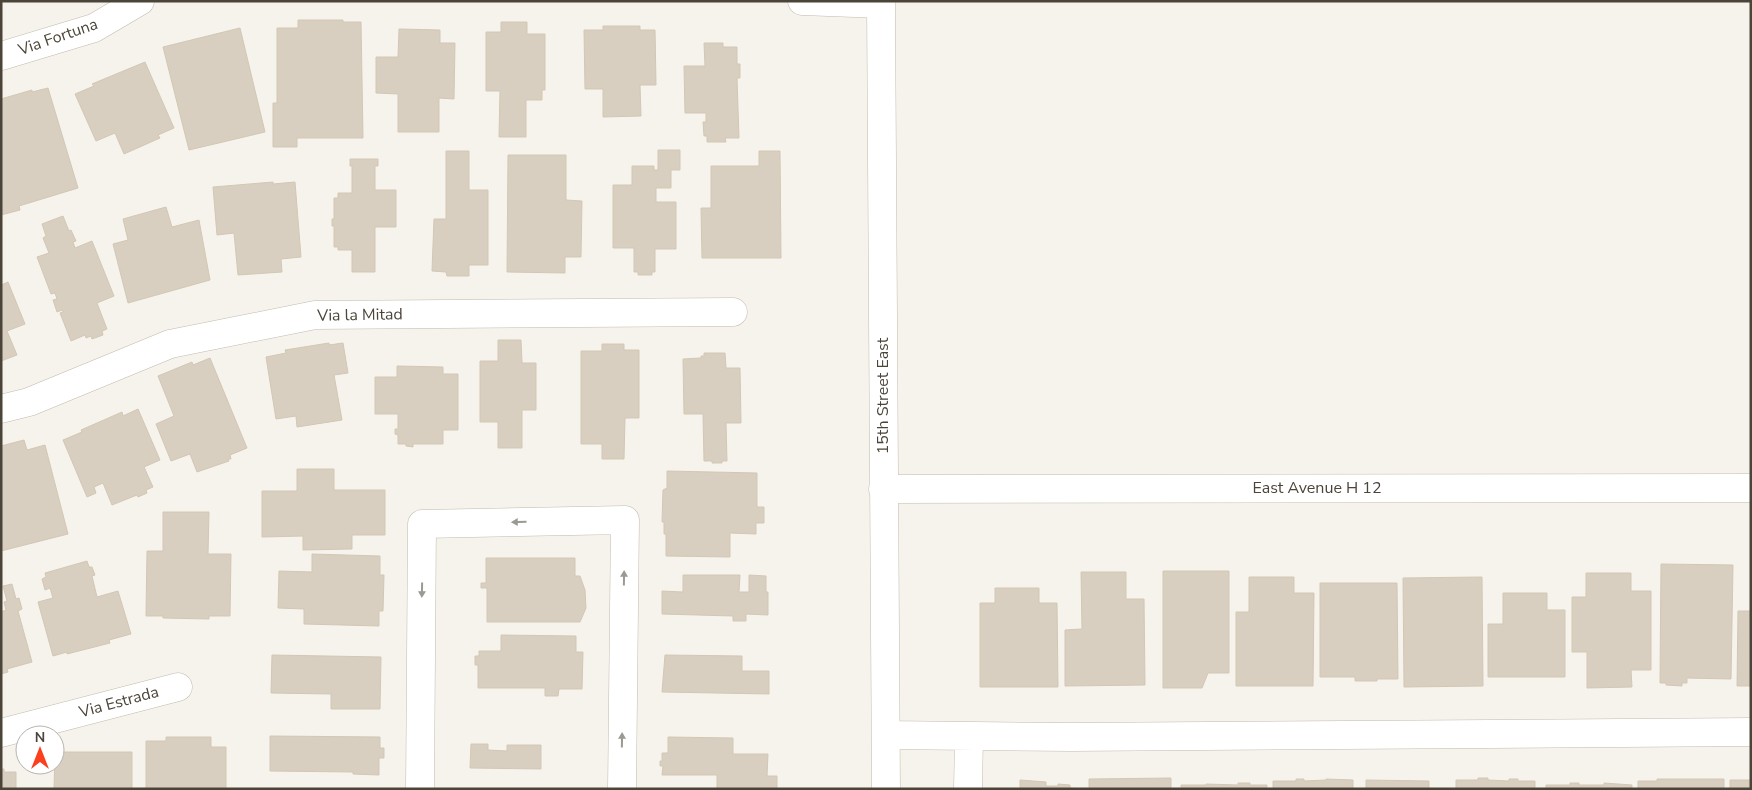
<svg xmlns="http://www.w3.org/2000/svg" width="1752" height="790" font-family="'Nunito Sans',sans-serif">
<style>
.building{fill:#d8cfc1;stroke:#d3c7b4}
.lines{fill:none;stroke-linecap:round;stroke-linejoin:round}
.street-casing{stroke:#c2bbae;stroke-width:29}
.street{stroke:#fff;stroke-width:28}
.oneway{fill:#9c9892}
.labels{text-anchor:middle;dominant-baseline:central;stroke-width:4;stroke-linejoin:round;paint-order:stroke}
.street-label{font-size:16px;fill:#4b4439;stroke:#fff}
</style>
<rect width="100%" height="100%" fill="#f6f3ec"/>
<path class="building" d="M 298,20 L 343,20 L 343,22 L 361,22 L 363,138 L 297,138 L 297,147 L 273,147 L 273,103 L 277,103 L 277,28 L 298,28 Z
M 501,22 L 527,22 L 527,34 L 545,34 L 545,90 L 542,90 L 542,100 L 526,100 L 526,137 L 499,137 L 500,91 L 486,91 L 486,32 L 501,32 Z
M 603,26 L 640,26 L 640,30 L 655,30 L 656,85 L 640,85 L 641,116 L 603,117 L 603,89 L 585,89 L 584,30 L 603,30 Z
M 240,28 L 265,132 L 189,150 L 163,47 Z
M 399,29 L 440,30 L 440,43 L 455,43 L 454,99 L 439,98 L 439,132 L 398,132 L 398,94 L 376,93 L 376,57 L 398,57 Z
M 704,43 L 723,43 L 723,47 L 737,47 L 737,64 L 740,64 L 740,78 L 737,78 L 739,138 L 725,138 L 726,142 L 707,142 L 707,136 L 704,136 L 703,122 L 706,122 L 706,113 L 685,113 L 684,66 L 705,66 Z
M 145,62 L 174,128 L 158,135 L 160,138 L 124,154 L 115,133 L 96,141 L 75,94 L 94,86 L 92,84 Z
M 48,88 L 78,188 L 19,206 L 20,210 L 1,215 L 1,99 L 32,90 L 32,92 Z
M 658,150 L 680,150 L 680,170 L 671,170 L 671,188 L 656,188 L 656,202 L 676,202 L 676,249 L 655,249 L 655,272 L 652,272 L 652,275 L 638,275 L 638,272 L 634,272 L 634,248 L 613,248 L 613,185 L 632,185 L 632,166 L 654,166 L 654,170 L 658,170 Z
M 446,151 L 469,151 L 469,190 L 488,190 L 488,265 L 469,265 L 469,276 L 447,276 L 446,272 L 432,271 L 434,219 L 446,219 Z
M 759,151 L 780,151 L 781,258 L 702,258 L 701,208 L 711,208 L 711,166 L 759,166 Z
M 508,155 L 566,155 L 566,200 L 582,201 L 581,257 L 565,257 L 565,273 L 507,272 Z
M 350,159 L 378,159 L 378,166 L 375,166 L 375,190 L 396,190 L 396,227 L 375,227 L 375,272 L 352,272 L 352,250 L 338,250 L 338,247 L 334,247 L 334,226 L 332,226 L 332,219 L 334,219 L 334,198 L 338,198 L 338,193 L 352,193 L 352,166 L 350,166 Z
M 273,182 L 273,184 L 295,182 L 301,257 L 281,259 L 282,272 L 238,275 L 234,233 L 217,235 L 213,187 Z
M 166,207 L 172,227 L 199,220 L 210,280 L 128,303 L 113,244 L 128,240 L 123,219 Z
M 63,216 L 69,231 L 71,230 L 76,241 L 73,242 L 75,248 L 92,241 L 114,296 L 97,303 L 107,329 L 102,331 L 103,335 L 92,339 L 91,336 L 86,338 L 85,335 L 71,341 L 60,313 L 63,312 L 62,310 L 57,312 L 53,300 L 57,299 L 55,293 L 51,294 L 37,257 L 49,253 L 43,238 L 46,236 L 42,224 Z
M 8,282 L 25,324 L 7,331 L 17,355 L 1,361 L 1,285 Z
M 498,340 L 521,340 L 522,363 L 536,363 L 536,410 L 522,410 L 522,448 L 498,448 L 498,422 L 480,422 L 480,361 L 498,361 Z
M 329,343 L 329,345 L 343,343 L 348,373 L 334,375 L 342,420 L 297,427 L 296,416 L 276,419 L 266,357 L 286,353 L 285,350 Z
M 602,344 L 624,344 L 624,350 L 639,350 L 639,418 L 625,418 L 624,459 L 602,459 L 602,444 L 581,444 L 581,351 L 602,351 Z
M 704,353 L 725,353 L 726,368 L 740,368 L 741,423 L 726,423 L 727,461 L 722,461 L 722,463 L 712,463 L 712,461 L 704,461 L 703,414 L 684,414 L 683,359 L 701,358 L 701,356 L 704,356 Z
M 210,358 L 247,448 L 230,455 L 231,459 L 228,459 L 229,461 L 197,472 L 190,454 L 171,461 L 156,424 L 174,416 L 158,376 L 192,362 L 193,365 Z
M 397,366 L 443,367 L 443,374 L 458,374 L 458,430 L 443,430 L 443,444 L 413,444 L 413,447 L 406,446 L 406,444 L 398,444 L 398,435 L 395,434 L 395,429 L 398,429 L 398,414 L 375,414 L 375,377 L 397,377 Z
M 138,409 L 160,460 L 144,467 L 153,487 L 146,490 L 147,493 L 138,497 L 137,495 L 112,505 L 103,483 L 94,487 L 96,493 L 87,497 L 63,440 L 82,432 L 81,430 L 122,412 L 123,416 Z
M 24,440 L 27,450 L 45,445 L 68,534 L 1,551 L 1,446 Z
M 297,469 L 334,469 L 334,490 L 385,490 L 385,535 L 352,535 L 352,549 L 303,550 L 303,536 L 262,537 L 262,491 L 297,491 Z
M 667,471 L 757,473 L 757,507 L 764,507 L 764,523 L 756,523 L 756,534 L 730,533 L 730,557 L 666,556 L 666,534 L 664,534 L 664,522 L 662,522 L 663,490 L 667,488 Z
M 163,512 L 209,512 L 208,554 L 231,554 L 230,616 L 209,616 L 209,619 L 163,618 L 163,616 L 146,616 L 147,551 L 163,551 Z
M 312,554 L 380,556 L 380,575 L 384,575 L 383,611 L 379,611 L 379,626 L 304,624 L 304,609 L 278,608 L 279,571 L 312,572 Z
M 486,558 L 575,558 L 575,576 L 580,576 L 585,590 L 586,608 L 580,622 L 487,622 L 487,588 L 481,588 L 481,583 L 486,583 Z
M 87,561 L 89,567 L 92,567 L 95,575 L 92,576 L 97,597 L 118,591 L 131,634 L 109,640 L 110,643 L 67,654 L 67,652 L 53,656 L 38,602 L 53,598 L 50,588 L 45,590 L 42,579 L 46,577 L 45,573 Z
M 1661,564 L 1733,565 L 1731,679 L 1687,678 L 1687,683 L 1682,683 L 1682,686 L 1666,685 L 1666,683 L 1660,683 Z
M 1163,571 L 1229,571 L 1229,673 L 1208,673 L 1202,688 L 1163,688 Z
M 1081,572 L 1126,572 L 1126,599 L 1144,599 L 1145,685 L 1065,686 L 1065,630 L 1082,629 Z
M 1586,573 L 1631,573 L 1631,591 L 1651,591 L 1651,670 L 1631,670 L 1632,687 L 1587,688 L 1587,652 L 1572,652 L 1572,597 L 1586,597 Z
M 683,575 L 740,575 L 739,592 L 749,592 L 749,575 L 766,576 L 766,592 L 768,592 L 768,615 L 746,614 L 746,621 L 733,621 L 733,616 L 662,614 L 662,591 L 683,592 Z
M 1249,577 L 1294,577 L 1294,593 L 1314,593 L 1313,686 L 1236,686 L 1236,612 L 1249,612 Z
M 1482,577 L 1483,686 L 1404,687 L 1403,578 Z
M 1320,583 L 1397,583 L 1398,679 L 1377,679 L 1377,681 L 1355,681 L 1355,677 L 1320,677 Z
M 12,584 L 16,599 L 19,598 L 22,609 L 18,611 L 32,662 L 7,669 L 8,672 L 1,674 L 1,612 L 6,610 L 4,602 L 7,601 L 3,586 Z
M 995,588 L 1039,588 L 1039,603 L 1057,603 L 1058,687 L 980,687 L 980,603 L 995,603 Z
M 1503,593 L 1547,593 L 1547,610 L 1565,610 L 1565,677 L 1488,677 L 1488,624 L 1503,624 Z
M 1738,611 L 1751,611 L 1751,686 L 1737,686 Z
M 501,635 L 576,636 L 576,652 L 583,652 L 582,689 L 559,689 L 558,696 L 545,696 L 545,688 L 478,688 L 478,665 L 475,665 L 475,656 L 479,656 L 479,651 L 501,651 Z
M 272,655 L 381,657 L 380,709 L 331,709 L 331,694 L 271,693 Z
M 665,655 L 742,656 L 742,671 L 769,671 L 769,694 L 662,692 Z
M 270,736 L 380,737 L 380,748 L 384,748 L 384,758 L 379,758 L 379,775 L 353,774 L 353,772 L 270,771 Z
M 166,737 L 211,737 L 211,747 L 226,747 L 226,789 L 146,789 L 146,741 L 166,741 Z
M 668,737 L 733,738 L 733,754 L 768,754 L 767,776 L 777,776 L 777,789 L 717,789 L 717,775 L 662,775 L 663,766 L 660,766 L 660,761 L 662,761 L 662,753 L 668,753 Z
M 471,744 L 488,744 L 488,750 L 507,751 L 507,745 L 541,745 L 541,769 L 470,768 Z
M 55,752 L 132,752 L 132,789 L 54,789 Z
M 1,769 L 4,769 L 4,772 L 16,772 L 16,789 L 1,789 Z
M 1171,778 L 1171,789 L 1089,789 L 1089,779 Z
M 1478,778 L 1488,778 L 1488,780 L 1509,781 L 1509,779 L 1518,779 L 1518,781 L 1535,781 L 1535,789 L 1456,789 L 1456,780 L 1478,780 Z
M 1296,779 L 1304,779 L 1304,781 L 1326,780 L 1326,779 L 1353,780 L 1353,789 L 1273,789 L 1273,781 L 1296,781 Z
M 1657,779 L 1724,779 L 1724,789 L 1638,789 L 1638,781 L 1657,781 Z
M 1020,780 L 1046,782 L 1046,786 L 1058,786 L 1058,784 L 1070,785 L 1070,788 L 1080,789 L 1020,789 Z
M 1366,780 L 1429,781 L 1429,789 L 1366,789 Z
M 1730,780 L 1751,780 L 1751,789 L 1730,789 Z
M 1238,783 L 1250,783 L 1250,785 L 1267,785 L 1267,789 L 1181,789 L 1181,785 L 1206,785 L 1206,784 L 1238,785 Z
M 1570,783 L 1579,783 L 1579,785 L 1604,785 L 1604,783 L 1632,785 L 1632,789 L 1546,789 L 1546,785 L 1570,785 Z"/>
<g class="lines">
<defs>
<path id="street" d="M 802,1 L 881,4 L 886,789
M 1,56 L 94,28 L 140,1
M 1,409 L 29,402 L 170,344 L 315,315 L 733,312
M 883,489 L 1751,488
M 1,733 L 178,687
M 886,735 L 1071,737 L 1751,732
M 420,789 L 422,524 L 625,520 L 622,789
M 968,789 L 969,737"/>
</defs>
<use href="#street" class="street-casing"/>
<use href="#street" class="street"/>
</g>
<defs><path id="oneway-solid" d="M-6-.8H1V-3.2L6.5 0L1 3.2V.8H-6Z" transform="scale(1.25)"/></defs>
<g class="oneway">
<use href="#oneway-solid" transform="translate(519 522) rotate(179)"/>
<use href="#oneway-solid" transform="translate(624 578) rotate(-89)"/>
<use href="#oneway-solid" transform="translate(422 590) rotate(91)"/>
<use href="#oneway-solid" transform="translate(622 740) rotate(-89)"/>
</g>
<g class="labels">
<g class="street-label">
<text transform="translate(58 37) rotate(-19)">Via Fortuna</text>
<text transform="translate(360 315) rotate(-1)">Via la Mitad</text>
<text transform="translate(883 396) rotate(-90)">15th Street East</text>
<text x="1317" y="488">East Avenue H 12</text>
<text transform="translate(119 702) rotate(-15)">Via Estrada</text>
</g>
</g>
<rect width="1752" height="790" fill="none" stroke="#4b4439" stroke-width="5"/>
<g transform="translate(40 750)"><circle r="24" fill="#ffffff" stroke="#b7b4b0"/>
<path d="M0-4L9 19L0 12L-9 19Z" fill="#fc3f1d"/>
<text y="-8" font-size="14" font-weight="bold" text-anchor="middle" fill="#4b4439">N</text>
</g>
</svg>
